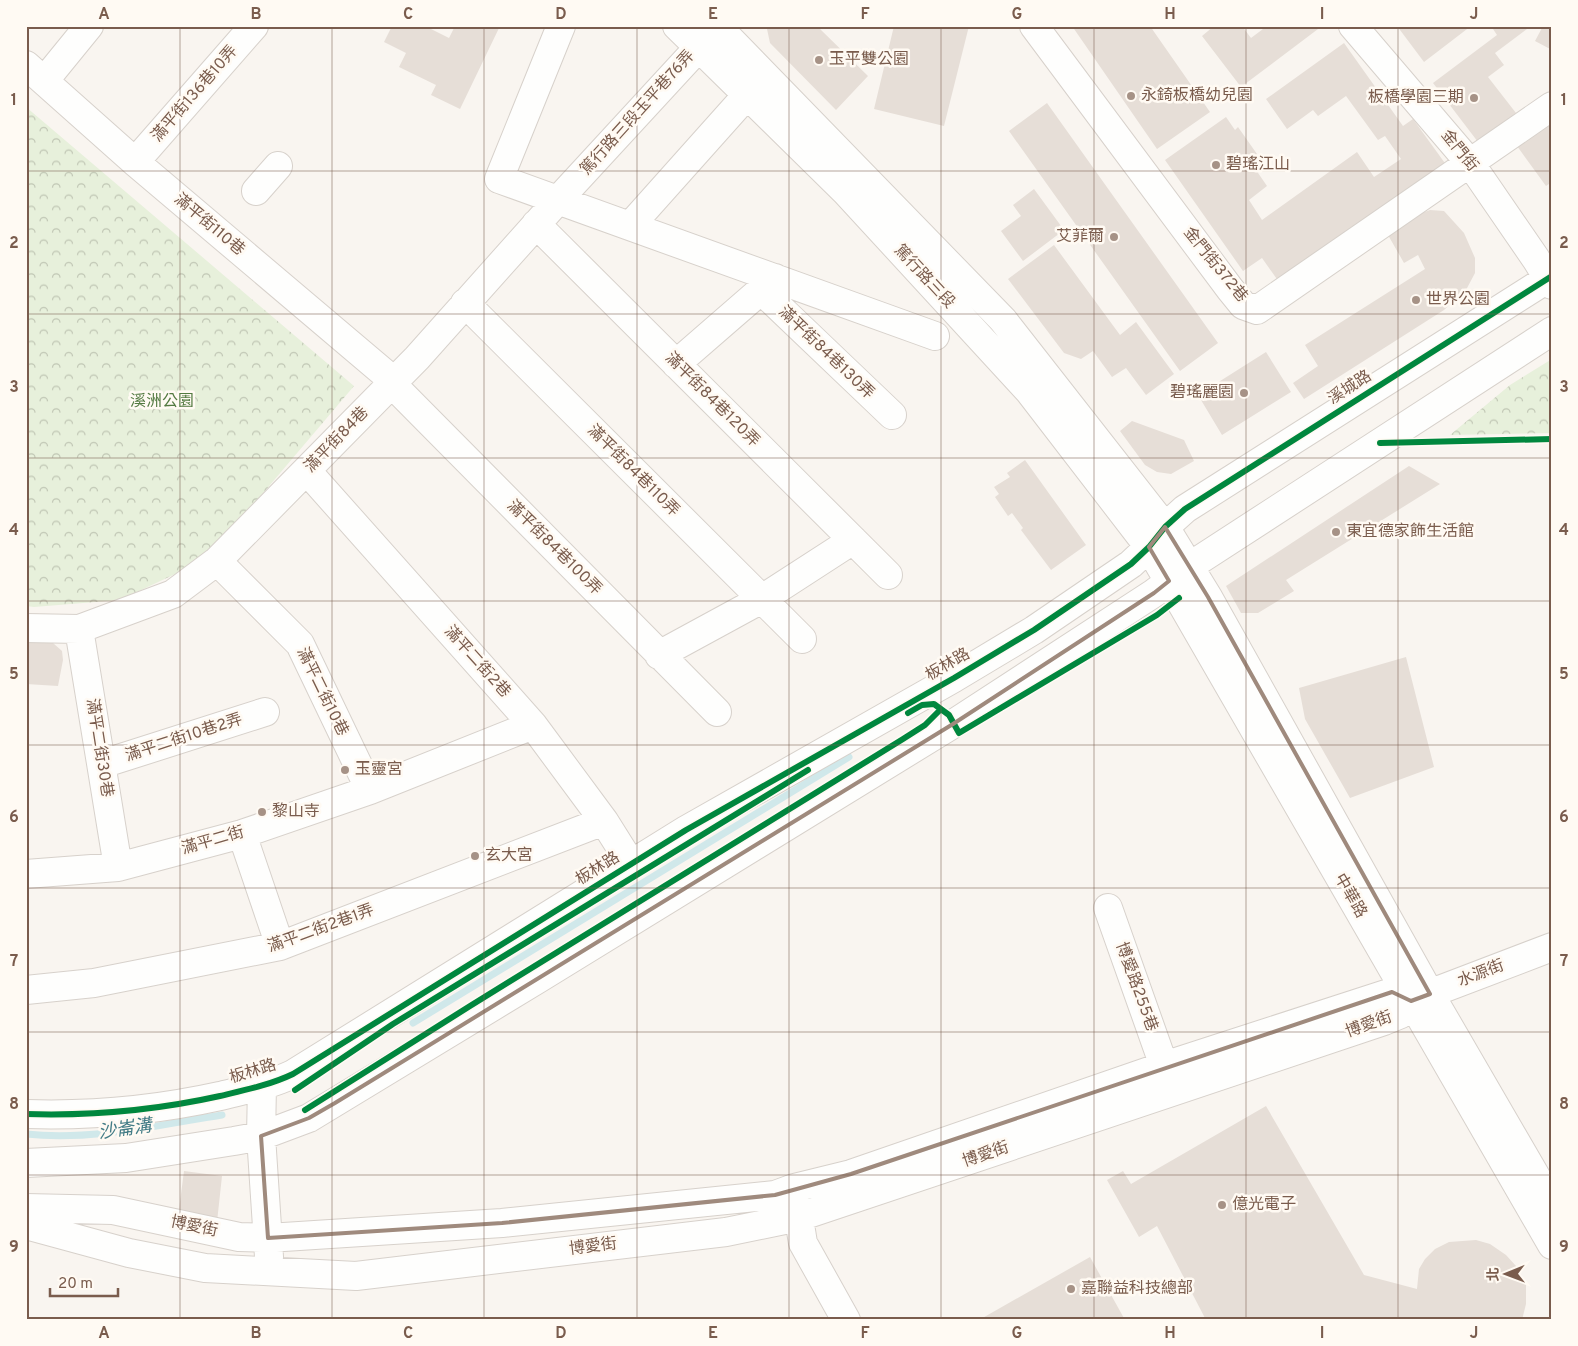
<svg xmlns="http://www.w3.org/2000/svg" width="1578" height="1346" font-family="Overpass,'Noto Sans TC',sans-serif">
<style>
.park{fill:url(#park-crowns)}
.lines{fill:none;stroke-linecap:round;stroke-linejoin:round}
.stream{stroke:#d0e8ea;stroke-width:7}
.building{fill:#e6ded7}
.minor-casing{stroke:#d7d1cb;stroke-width:30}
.minor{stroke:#fefefd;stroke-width:28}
.cycleway-casing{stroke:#fffaf3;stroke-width:9}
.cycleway{stroke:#00873e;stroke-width:6}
.marked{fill:none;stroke:#9f8a7d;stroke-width:4;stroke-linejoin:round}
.grid{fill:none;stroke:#7a5c4d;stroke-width:1;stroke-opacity:0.55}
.poi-dot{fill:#a69286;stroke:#fffaf3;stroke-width:2}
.labels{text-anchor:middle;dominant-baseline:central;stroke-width:5;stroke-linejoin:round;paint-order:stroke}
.poi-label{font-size:16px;fill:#7a5c4d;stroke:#fffaf3;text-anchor:start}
.street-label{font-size:16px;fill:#7a5c4d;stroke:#fffaf3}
.park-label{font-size:16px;fill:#537a41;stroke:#fffaf3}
.water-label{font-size:18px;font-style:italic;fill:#437c86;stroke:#fffaf3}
.neatline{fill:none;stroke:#7a5c4d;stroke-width:2}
.grid-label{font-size:16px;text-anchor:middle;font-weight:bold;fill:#7a5c4d}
</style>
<defs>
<pattern id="park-crowns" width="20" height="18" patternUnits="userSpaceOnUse" patternTransform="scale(1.25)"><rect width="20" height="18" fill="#e7f0db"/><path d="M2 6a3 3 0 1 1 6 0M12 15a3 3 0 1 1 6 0" fill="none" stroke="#c0c6b4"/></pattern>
</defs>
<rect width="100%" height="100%" fill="#f9f5f0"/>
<path class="park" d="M 26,107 L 354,386 L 207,559 L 120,600 L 34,607 L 26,606 Z
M 1552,359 L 1552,433 L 1450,435 L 1510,385 Z"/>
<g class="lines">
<path class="stream" d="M 413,1023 L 849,757
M 26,1134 C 92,1141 158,1125 222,1115"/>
</g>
<path class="building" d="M 392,26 L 425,26 L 449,38 L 455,26 L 500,26 L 460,109 L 431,95 L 436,85 L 399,67 L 406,53 L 384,42 Z
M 768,26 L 820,26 L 819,28 L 868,76 L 836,110 L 770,43 L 767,29 Z
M 894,26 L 969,26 L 944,126 L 874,109 Z
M 1072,26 L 1123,26 L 1125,29 L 1128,26 L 1150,26 L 1210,112 L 1157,149 Z
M 1214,26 L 1242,26 L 1251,38 L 1267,26 L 1322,26 L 1241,87 L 1202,36 Z
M 1397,26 L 1471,26 L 1424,62 Z
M 1491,26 L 1531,26 L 1495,53 L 1504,65 L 1488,77 L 1516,113 L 1478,142 L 1433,83 L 1497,35 Z
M 1543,26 L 1552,26 L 1552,50 L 1535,41 Z
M 1344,43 L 1403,126 L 1413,119 L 1447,166 L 1281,285 L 1262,258 L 1243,271 L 1165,160 L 1226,117 L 1235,130 L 1238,127 L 1264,164 L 1256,170 L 1267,186 L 1249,200 L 1262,220 L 1357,152 L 1374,177 L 1401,159 L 1385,136 L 1378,140 L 1346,96 L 1318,116 L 1313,110 L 1287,129 L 1266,99 Z
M 1047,103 L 1218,343 L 1180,371 L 1009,131 Z
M 1552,120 L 1552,154 L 1549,156 L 1552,160 L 1552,182 L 1546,186 L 1517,146 Z
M 1034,189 L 1064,230 L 1023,261 L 1001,231 L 1021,216 L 1013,205 Z
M 1430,210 L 1444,211 L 1464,233 L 1475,258 L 1475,273 L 1466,290 L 1444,310 L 1304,399 L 1293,383 L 1318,366 L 1305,345 L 1425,269 L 1418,255 L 1404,263 L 1388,235 L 1422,213 Z
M 1054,245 L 1120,335 L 1136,322 L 1174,374 L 1146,395 L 1126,368 L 1112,377 L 1093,351 L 1081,359 L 1064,353 L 1008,279 Z
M 1266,352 L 1291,392 L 1222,435 L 1198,395 Z
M 1132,421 L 1184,440 L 1194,461 L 1171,474 L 1157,472 L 1145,465 L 1120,431 Z
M 1025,460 L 1086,545 L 1051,570 L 1021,530 L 1023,528 L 1012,513 L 1008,516 L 995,497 L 999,494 L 994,487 L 1010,477 L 1007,473 Z
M 1409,466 L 1440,484 L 1286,580 L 1294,591 L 1258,613 L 1241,613 L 1226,586 Z
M 26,640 L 53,643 L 62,651 L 63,660 L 58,686 L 26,684 Z
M 1406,657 L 1434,767 L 1350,798 L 1305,719 L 1299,688 Z
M 1266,1106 L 1364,1275 L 1417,1289 L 1419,1269 L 1425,1259 L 1435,1249 L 1449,1242 L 1476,1240 L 1490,1244 L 1506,1255 L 1516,1266 L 1526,1283 L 1526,1304 L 1522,1320 L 1206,1320 L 1157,1226 L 1139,1237 L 1107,1180 L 1123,1171 L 1131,1184 Z
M 184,1171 L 222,1176 L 217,1222 L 178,1217 Z
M 1090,1257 L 1125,1320 L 979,1320 Z"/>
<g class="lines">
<defs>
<path id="minor" d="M 561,26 L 499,179 L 935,336
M 677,26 L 846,192 L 1029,391 L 1149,547 L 1552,1245
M 717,26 L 1003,320 L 1165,527 L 1208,597 L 1430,994 L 1552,1204
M 1034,26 L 1230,289 L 1243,305 L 1257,310 L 1552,106
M 1353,26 L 1470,163 L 1536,259 L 1552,285
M 26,65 L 135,162 L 383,372 L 392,384 L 717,712
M 45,80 L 89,26
M 135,162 L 254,26
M 256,191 L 278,166
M 536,224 L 888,575
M 630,226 L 747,95
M 761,290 L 892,415
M 465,303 L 802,639
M 676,364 L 775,278
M 307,471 L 533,725 L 604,821 L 631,864
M 217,561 L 300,644 L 370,790
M 26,628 L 79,629 L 173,594 L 217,561 L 417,358 L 558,200 L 711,34
M 79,629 L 118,867
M 659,655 L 762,599 L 853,540
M 102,764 L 265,712
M 242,834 L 280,946
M 26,874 L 118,867 L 242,834 L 370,790 L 533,725
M 1108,908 L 1164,1066
M 26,990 L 94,983 L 280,946 L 604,821
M 1413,1000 L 1552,947
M 262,1086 L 261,1136 L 269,1257
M 26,1114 C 91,1116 157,1110 220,1096 C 245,1090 270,1085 293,1074 L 686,830 L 954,678 L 1034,630 L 1131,564 L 1149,547 L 1165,527 L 1185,509 L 1552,276
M 26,1163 L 126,1158 L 234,1141 L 261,1136 L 309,1118 L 538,979 L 953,724 L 1154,593 L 1190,566 L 1552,331
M 796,1200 L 803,1243 L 846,1320
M 26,1208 L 113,1210 L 239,1237 L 268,1238 L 502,1223 L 775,1195 L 794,1188 L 851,1174 L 1164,1066 L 1389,993 L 1393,993 L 1411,1001
M 26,1225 L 129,1253 L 205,1268 L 356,1276 L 726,1232 L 799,1217 L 1384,1021 L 1401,1014 L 1411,1001"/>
</defs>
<use href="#minor" class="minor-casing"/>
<use href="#minor" class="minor"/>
<defs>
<path id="cycleway" d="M 1380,443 L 1552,439
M 908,713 L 922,705 L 934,704 L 949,715 L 959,733 L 1157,615 L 1179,598
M 295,1090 L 393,1024 L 808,770
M 305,1110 L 470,1006 L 903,739 L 925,725 L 941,709
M 26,1114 C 91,1116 157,1110 220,1096 C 245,1090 270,1085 293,1074 L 686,830 L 954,678 L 1034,630 L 1131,564 L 1149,547 L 1165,527 L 1185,509 L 1552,276"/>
</defs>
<use href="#cycleway" class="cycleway-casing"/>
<use href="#cycleway" class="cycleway"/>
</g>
<path class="marked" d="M 1165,527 L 1208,597 L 1430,994 L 1411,1001 L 1392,992 L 851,1174 L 775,1195 L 502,1223 L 268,1238 L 261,1136 L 309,1118 L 335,1103 L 953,724 L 1154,593 L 1169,581 L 1149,547 Z"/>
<path class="grid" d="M 180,26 L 180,1320M 332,26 L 332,1320M 484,26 L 484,1320M 637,26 L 637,1320M 789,26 L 789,1320M 941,26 L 941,1320M 1094,26 L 1094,1320M 1246,26 L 1246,1320M 1398,26 L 1398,1320M 26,171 L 1552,171M 26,314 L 1552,314M 26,458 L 1552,458M 26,601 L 1552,601M 26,745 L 1552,745M 26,888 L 1552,888M 26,1032 L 1552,1032M 26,1175 L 1552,1175"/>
<g class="poi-dot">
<circle cx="819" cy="60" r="5"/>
<circle cx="1131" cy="96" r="5"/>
<circle cx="1474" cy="98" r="5"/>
<circle cx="1216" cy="165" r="5"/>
<circle cx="1114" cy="237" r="5"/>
<circle cx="1416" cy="300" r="5"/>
<circle cx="1244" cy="393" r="5"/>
<circle cx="1336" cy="532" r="5"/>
<circle cx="345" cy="770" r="5"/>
<circle cx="262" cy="812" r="5"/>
<circle cx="475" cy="856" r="5"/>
<circle cx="1222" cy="1205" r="5"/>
<circle cx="1071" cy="1289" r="5"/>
</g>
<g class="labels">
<g class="poi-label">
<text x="829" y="60">玉平雙公園</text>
<text x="1141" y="96">永錡板橋幼兒園</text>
<text x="1464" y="98" text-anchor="end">板橋學園三期</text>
<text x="1226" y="165">碧瑤江山</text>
<text x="1104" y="237" text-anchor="end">艾菲爾</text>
<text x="1426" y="300">世界公園</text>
<text x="1234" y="393" text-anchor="end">碧瑤麗園</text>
<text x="1346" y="532">東宜德家飾生活館</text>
<text x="355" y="770">玉靈宮</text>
<text x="272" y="812">黎山寺</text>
<text x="485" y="856">玄大宮</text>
<text x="1232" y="1205">億光電子</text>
<text x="1081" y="1289">嘉聯益科技總部</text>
</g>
<g class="street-label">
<text transform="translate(195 94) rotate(-49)">滿平街136巷10弄</text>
<text transform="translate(638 113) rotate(-48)">篤行路三段玉平巷76弄</text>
<text transform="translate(1459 151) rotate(51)">金門街</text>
<text transform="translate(209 225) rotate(40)">滿平街110巷</text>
<text transform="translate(1215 265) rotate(51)">金門街372巷</text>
<text transform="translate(924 277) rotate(47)">篤行路三段</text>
<text transform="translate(826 353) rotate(44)">滿平街84巷130弄</text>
<text transform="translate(1350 388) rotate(-33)">溪城路</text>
<text transform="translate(712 400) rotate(45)">滿平街84巷120弄</text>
<text transform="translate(337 440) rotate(-46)">滿平街84巷</text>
<text transform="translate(633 471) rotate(45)">滿平街84巷110弄</text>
<text transform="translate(554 548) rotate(45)">滿平街84巷100弄</text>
<text transform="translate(477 662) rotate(48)">滿平二街2巷</text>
<text transform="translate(948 665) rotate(-30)">板林路</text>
<text transform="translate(322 692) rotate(64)">滿平二街10巷</text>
<text transform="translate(184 738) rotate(-18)">滿平二街10巷2弄</text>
<text transform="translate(99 748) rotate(81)">滿平二街30巷</text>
<text transform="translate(213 841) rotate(-16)">滿平二街</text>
<text transform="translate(598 869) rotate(-32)">板林路</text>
<text transform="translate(1350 896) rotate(60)">中華路</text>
<text transform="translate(321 929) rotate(-20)">滿平二街2巷1弄</text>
<text transform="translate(1481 974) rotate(-21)">水源街</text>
<text transform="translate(1136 987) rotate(70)">博愛路255巷</text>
<text transform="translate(1369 1025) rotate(-20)">博愛街</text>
<text transform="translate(253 1072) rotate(-17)">板林路</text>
<text transform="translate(986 1155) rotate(-19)">博愛街</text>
<text transform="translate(194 1227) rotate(12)">博愛街</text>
<text transform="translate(593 1247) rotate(-7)">博愛街</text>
</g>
<g class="park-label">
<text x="162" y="402">溪洲公園</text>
</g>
<g class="water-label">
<text transform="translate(125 1130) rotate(-8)">沙崙溝</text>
</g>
</g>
<rect width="1578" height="1346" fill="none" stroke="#fffaf3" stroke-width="55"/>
<g transform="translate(1506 1274) rotate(269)" stroke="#fffaf3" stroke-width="4" paint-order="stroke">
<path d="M0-4L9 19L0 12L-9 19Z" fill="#7a5c4d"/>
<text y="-8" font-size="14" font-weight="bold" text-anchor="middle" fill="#7a5c4d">北</text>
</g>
<path d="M50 1288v8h68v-8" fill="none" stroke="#7a5c4d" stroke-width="2.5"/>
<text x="58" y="1288" font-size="15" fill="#7a5c4d" stroke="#fffaf3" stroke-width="4" paint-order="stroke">20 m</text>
<rect x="28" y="28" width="1522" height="1290" class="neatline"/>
<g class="grid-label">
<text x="104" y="19">A</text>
<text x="256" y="19">B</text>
<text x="408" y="19">C</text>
<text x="561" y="19">D</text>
<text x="713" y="19">E</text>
<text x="865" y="19">F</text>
<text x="1017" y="19">G</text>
<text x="1170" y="19">H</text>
<text x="1322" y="19">I</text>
<text x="1474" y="19">J</text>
<text x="14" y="105">1</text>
<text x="1564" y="105">1</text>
<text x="14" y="248">2</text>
<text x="1564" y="248">2</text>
<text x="14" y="392">3</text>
<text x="1564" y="392">3</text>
<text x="14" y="535">4</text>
<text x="1564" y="535">4</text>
<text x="14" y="679">5</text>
<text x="1564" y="679">5</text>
<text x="14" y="822">6</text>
<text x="1564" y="822">6</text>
<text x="14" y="966">7</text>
<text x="1564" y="966">7</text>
<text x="14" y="1109">8</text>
<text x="1564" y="1109">8</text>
<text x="14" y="1252">9</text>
<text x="1564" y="1252">9</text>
<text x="104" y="1338">A</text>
<text x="256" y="1338">B</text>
<text x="408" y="1338">C</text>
<text x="561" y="1338">D</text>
<text x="713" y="1338">E</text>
<text x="865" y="1338">F</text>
<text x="1017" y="1338">G</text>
<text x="1170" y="1338">H</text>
<text x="1322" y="1338">I</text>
<text x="1474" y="1338">J</text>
</g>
</svg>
